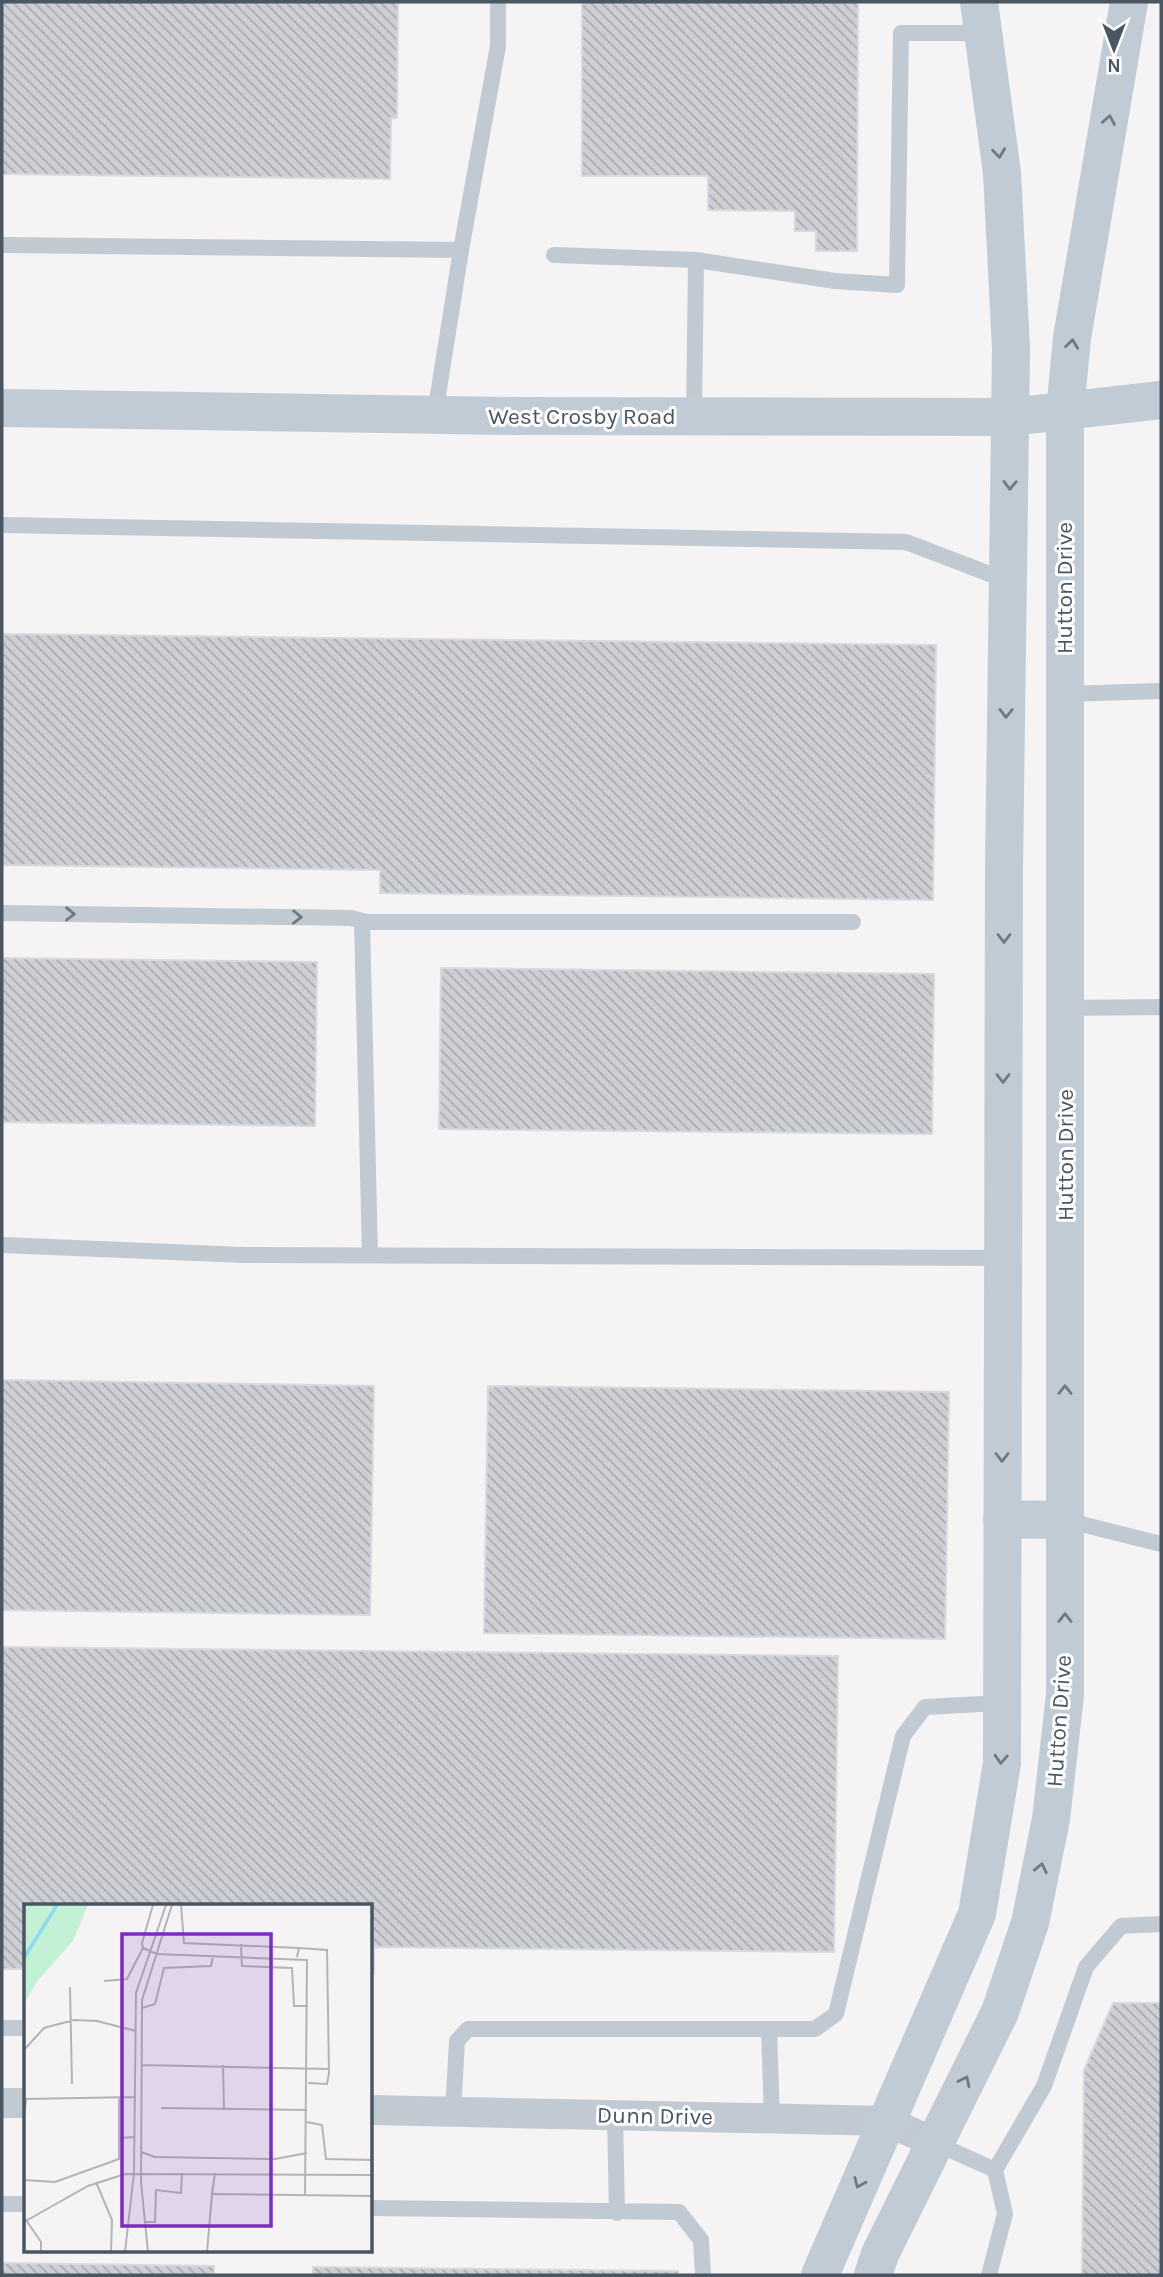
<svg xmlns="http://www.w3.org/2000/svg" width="1163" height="2277" font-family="Karla,sans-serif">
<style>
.building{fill:url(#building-back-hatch);stroke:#d7d9de;stroke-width:2}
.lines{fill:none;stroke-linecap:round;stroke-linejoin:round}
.lane{stroke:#c1cad2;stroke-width:16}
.street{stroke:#c1cad2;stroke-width:30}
.secondary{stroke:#c1cbd6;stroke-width:38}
.oneway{stroke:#6e7984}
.oneway2{stroke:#6e7983}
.labels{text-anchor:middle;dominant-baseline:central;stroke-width:6;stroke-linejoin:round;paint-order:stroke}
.street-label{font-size:23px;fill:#4a5661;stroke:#fff}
.inset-river{fill:none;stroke:#90daee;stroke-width:3.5}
.inset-road{fill:none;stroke:#b1b4b9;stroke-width:2}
.view{fill:#7b2cbf;fill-opacity:0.15;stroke:#7b2cbf;stroke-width:3.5}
.inset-edge{fill:none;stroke:#4a5661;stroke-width:3.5}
</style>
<defs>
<pattern id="building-back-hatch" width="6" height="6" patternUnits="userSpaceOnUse" patternTransform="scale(1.75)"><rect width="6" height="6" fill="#cdcfd5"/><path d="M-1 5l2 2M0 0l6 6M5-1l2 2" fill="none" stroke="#a8abb0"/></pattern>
</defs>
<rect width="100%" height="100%" fill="#f5f3f3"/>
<path class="building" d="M 2,2 L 398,2 L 397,118 L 391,118 L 390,179 L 2,174 Z
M 582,2 L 858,2 L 857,251 L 816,251 L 816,231 L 795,231 L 795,211 L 708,210 L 708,176 L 582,176 Z
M 2,634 L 936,645 L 933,900 L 380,893 L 380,870 L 2,865 Z
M 2,958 L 317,962 L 315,1126 L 2,1122 Z
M 441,968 L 934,974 L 932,1134 L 439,1129 Z
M 2,1380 L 374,1386 L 370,1615 L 2,1610 Z
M 488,1386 L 949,1392 L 945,1639 L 484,1633 Z
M 2,1647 L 838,1656 L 834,1952 L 374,1947 L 374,1973 L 371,1973 L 371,1906 L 26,1906 L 26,1969 L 2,1969 Z
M 1113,2003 L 1161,2003 L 1161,2275 L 1082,2275 L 1084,2070 Z
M 2,2263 L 214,2266 L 214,2275 L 2,2275 Z
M 313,2267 L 678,2271 L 678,2275 L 313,2275 Z"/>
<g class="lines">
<path class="lane" d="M 2,245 L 461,250 L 498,46 L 498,2
M 554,255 L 696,260
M 435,414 L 461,250
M 694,416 L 696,260 L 835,281 L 897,285 L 901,33 L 982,33
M 2,525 L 906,542 L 1008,581
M 1064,694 L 1161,691
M 2,913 L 351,918 L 367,922 L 853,922
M 362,921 L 370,1255
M 1065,1008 L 1161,1007
M 2,1245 L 244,1255 L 1003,1258
M 1065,1520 L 1161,1544
M 2,2028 L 26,2028
M 769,2029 L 772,2118
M 453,2112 L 457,2041 L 468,2029 L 815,2029 L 836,2014 L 903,1736 L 925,1707 L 1001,1703
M 615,2115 L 617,2213
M 935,2143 L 995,2170 L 1005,2214 L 989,2275
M 995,2170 L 1044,2086 L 1086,1967 L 1121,1926 L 1161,1924
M 2,2204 L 26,2204
M 371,2208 L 679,2212 L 701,2240 L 703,2275"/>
<path class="street" d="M 2,2103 L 26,2103
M 371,2110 L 887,2121 L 935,2143"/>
<path class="secondary" d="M 2,408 L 517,416 L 1011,417 L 1161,400
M 1002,1519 L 1065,1520
M 820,2275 L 977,1914 L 1002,1763 L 1004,870 L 1011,348 L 1002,173 L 979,2
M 873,2275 L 880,2254 L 1000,2012 L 1030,1923 L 1051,1819 L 1065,1695 L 1065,412 L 1072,338 L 1129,2"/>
</g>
<defs><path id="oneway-chevron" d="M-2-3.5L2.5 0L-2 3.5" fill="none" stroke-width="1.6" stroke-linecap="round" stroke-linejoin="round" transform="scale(1.75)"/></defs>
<g class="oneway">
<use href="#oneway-chevron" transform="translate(1109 120) rotate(-80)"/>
<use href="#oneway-chevron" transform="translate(999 153) rotate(83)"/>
<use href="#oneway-chevron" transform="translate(1072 344) rotate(-83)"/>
<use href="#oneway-chevron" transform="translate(1010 485) rotate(91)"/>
<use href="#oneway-chevron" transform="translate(1006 713) rotate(91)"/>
<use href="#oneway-chevron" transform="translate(1004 938) rotate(90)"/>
<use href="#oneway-chevron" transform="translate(1003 1078) rotate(90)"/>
<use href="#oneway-chevron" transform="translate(1065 1390) rotate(-90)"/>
<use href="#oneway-chevron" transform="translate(1002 1457) rotate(90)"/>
<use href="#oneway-chevron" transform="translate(1065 1618) rotate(-90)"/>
<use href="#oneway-chevron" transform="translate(1001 1759) rotate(93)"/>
<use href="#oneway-chevron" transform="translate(1041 1868) rotate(-78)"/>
<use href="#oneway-chevron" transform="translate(965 2081) rotate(-64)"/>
<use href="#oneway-chevron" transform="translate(859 2183) rotate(114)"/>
</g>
<g class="oneway2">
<use href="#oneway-chevron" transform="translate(70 914) rotate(1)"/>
<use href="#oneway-chevron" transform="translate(297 917) rotate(1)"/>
</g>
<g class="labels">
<g class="street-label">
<text x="582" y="416">West Crosby Road</text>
<text transform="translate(1064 588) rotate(-90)">Hutton Drive</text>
<text transform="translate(1065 1155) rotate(-90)">Hutton Drive</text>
<text transform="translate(1059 1721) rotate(-86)">Hutton Drive</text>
<text transform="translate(655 2116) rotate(1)">Dunn Drive</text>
</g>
</g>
<g transform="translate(24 1904)">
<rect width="348" height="348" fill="#f5f3f3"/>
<path d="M 0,1 L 64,1 L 49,37 L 14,76 L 0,100 Z" fill="#c3f1d5"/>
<path class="inset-river" d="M 0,54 L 33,1"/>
<path class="inset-road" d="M 129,1 L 118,39 L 119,44 L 133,50 L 283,56 L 281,291M 157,1 L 160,39 L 275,44M 217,40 L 218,62 L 268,64 L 270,102 L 284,102M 273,53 L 275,44 L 303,46 L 305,169 L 303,180 L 284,179M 80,77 L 103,75 L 119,44M 46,83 L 48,180M 118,104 L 131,100 L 140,64 L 187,62 L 189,52M 0,146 L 20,124 L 50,116 L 73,117 L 112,127M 118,161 L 305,165M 199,161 L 200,204M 137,204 L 283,206M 0,215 L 2,195 L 111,193M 283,218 L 298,221 L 302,255 L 349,256M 95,234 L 95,193M 117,248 L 131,253 L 251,255 L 283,249M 0,276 L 31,278 L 95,255 L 95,234 L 110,233M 72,278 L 88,316 L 87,348M 188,290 L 191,269M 0,313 L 17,338 L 17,348M 0,318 L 64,282 L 101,270 L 349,271M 121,318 L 131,318 L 132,286 L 157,289 L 158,269M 101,348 L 110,269 L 112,89 L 142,1M 124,348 L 117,278 L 118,96 L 148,1M 183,348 L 188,290 L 349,292"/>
<path class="view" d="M 98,30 L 247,30 L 247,322 L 98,322 Z"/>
<rect width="348" height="348" class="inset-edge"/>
</g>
<rect width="1163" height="2277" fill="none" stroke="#4a5661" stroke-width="7"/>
<g transform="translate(1114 49) rotate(180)" stroke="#ffffff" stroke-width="5" paint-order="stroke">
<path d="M0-5L12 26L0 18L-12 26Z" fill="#4a5661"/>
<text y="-10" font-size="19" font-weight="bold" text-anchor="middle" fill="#4a5661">N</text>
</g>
</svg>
